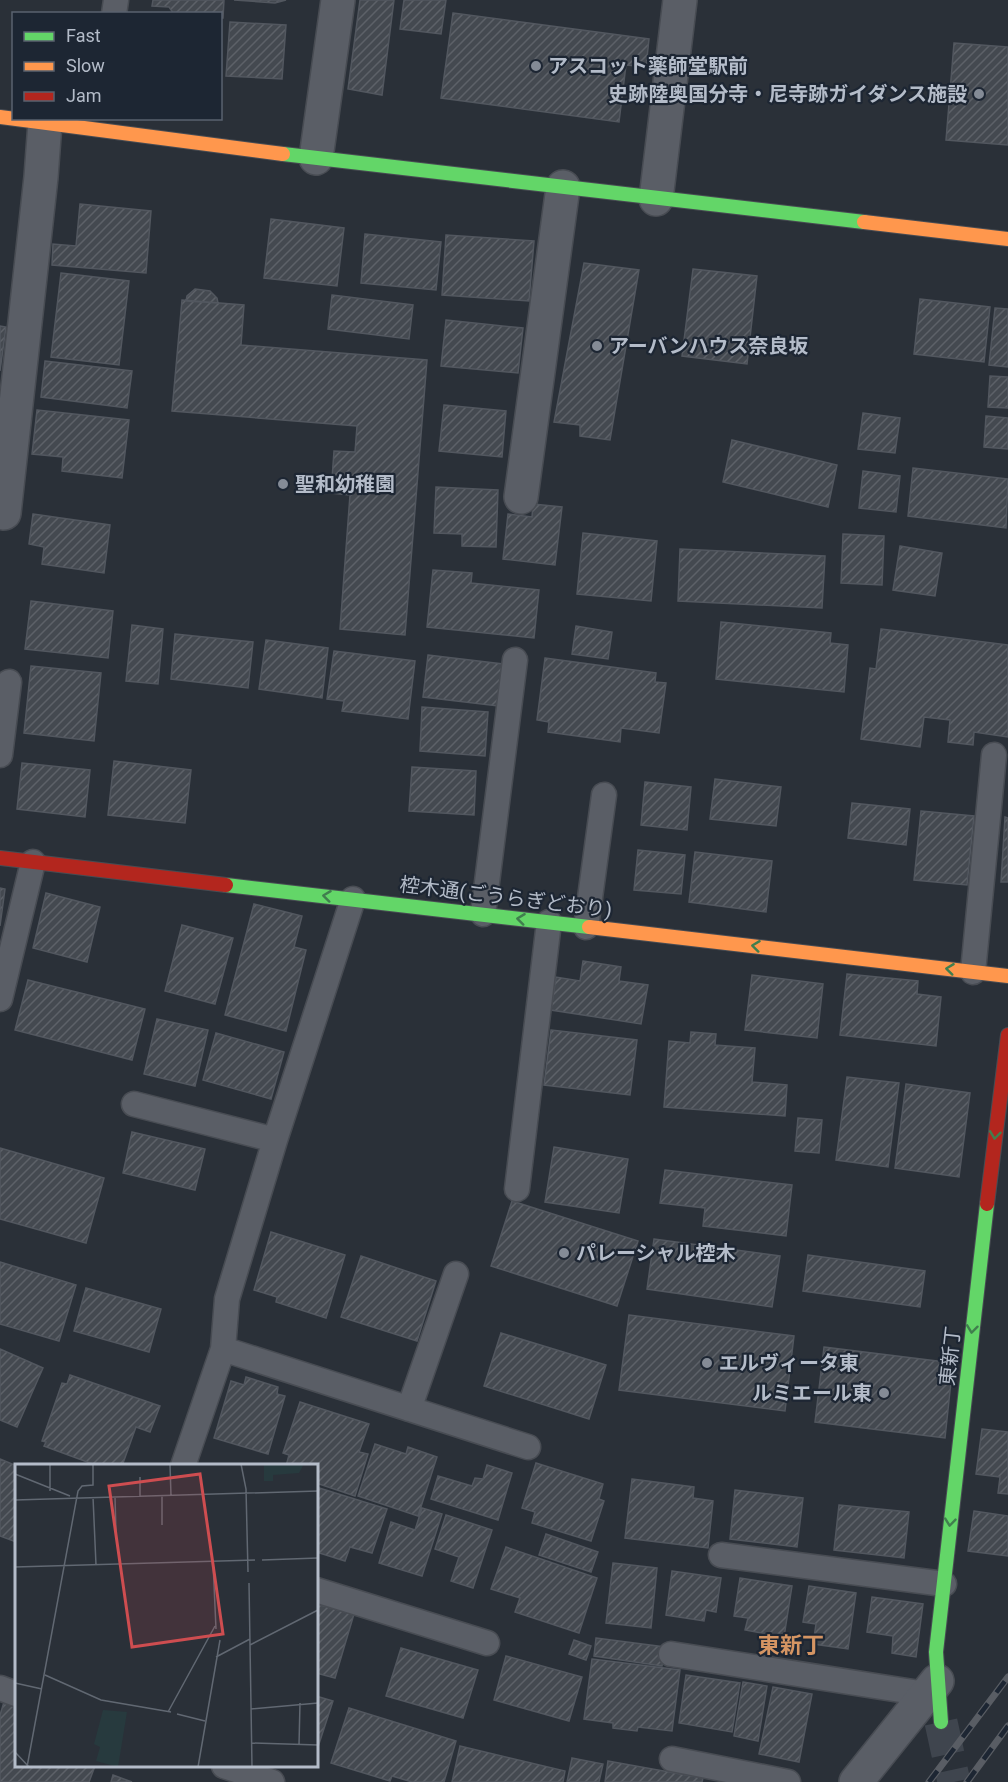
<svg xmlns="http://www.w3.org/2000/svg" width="1008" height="1782" font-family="Roboto,'Noto Sans JP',sans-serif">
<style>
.building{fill:url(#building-hatch);stroke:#52575f;stroke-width:1.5}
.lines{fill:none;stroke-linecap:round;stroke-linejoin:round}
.secondary-tunnel{stroke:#3f454e;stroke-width:33;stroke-dasharray:33 16;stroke-linecap:butt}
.lane-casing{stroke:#484c53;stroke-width:27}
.street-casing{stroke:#484c53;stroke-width:36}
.fast-casing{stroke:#484c53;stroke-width:16}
.slow-casing{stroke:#484c53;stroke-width:16}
.jam-casing{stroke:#484c53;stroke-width:16}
.lane{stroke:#5a5e66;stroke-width:24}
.street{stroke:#5a5e66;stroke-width:33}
.fast{stroke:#63d668;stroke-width:14}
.slow{stroke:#ff974d;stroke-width:14}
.jam{stroke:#b3261e;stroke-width:14}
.rail-casing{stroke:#595d64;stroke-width:7}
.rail{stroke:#1d2633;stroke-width:4.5;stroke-dasharray:14;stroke-linecap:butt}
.oneway{stroke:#407e4e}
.poi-dot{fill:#848b96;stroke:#1d2633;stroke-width:2}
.labels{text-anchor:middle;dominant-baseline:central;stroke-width:4.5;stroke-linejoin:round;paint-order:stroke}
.poi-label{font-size:20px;font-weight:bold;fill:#b4bcc9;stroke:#1d2633;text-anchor:start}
.street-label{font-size:20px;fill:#b4bcc9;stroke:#1d2633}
.quarter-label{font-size:22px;font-weight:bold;fill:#d59563;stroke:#1d2633}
.inset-road{fill:none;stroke:#616872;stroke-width:1.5}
.view{fill:#ce4d50;fill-opacity:0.15;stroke:#ce4d50;stroke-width:3}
.inset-edge{fill:none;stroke:#b4bcc9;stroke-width:3}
</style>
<defs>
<pattern id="building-hatch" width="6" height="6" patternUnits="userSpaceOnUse" patternTransform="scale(1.5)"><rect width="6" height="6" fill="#444950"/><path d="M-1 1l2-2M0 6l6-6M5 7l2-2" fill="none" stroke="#5d6168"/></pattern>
</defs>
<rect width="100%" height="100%" fill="#2a3038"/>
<path class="building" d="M 153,0 L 224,0 L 223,18 L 220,18 L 220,14 L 174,14 L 169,7 L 152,6 Z
M 234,0 L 286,0 L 275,3 Z
M 360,0 L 394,0 L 382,95 L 348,89 Z
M 404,0 L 446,0 L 441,34 L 400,29 Z
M 453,13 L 649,39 L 646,67 L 626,65 L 619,122 L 441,98 Z
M 230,22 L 286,25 L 282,79 L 226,76 Z
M 954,43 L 1008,47 L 1008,145 L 946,140 Z
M 80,204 L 151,211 L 146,273 L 52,265 L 53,244 L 76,246 Z
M 271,219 L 344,228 L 337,286 L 264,278 Z
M 365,234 L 441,242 L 436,290 L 361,283 Z
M 446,235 L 534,241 L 529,301 L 442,295 Z
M 584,263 L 639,270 L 610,440 L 580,436 L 580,425 L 554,422 Z
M 693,269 L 757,276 L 747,364 L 682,356 Z
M 61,273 L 129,281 L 119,365 L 51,357 Z
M 195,289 L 210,291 L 217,298 L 218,303 L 186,301 L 187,296 Z
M 332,295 L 413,305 L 409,339 L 328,329 Z
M 920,299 L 990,307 L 984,362 L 914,354 Z
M 182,300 L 244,305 L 241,345 L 427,360 L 405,635 L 340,629 L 350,495 L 331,493 L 334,451 L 355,452 L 357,426 L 172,411 Z
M 995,308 L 1008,309 L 1008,367 L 989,365 Z
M 446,320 L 523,328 L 518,373 L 441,366 Z
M 0,326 L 6,327 L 0,371 Z
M 45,361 L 132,371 L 127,408 L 41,397 Z
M 990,376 L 1008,377 L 1008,408 L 988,407 Z
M 444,405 L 506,411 L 502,457 L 439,451 Z
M 37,410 L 129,420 L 122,478 L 62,471 L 63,457 L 32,454 Z
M 863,413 L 900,418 L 895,453 L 858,449 Z
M 986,416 L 1008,418 L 1008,449 L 984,447 Z
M 732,440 L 837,465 L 828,507 L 723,482 Z
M 913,468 L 1008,479 L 1006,528 L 908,516 Z
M 863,471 L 900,476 L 896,512 L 859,508 Z
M 436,487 L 498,490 L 496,547 L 462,546 L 462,534 L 434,533 Z
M 533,504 L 562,507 L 555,565 L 503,559 L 508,514 L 532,517 Z
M 33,514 L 110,525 L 104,573 L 42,564 L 44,547 L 29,544 Z
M 583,533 L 657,541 L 651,601 L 577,594 Z
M 843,534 L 884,536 L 882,585 L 841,583 Z
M 900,546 L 942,553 L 935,596 L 893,590 Z
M 680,549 L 825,556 L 822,608 L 678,601 Z
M 433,570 L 472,573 L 471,583 L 539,590 L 534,638 L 427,627 Z
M 31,601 L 113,611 L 108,658 L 25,649 Z
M 721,622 L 831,633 L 830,643 L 848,645 L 844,692 L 716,679 Z
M 132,625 L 163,629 L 158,684 L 126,681 Z
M 576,626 L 612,632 L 608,659 L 572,654 Z
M 881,629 L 1008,645 L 1008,737 L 974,732 L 973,745 L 948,742 L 950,720 L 924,717 L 920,747 L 861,739 L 870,668 L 876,669 Z
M 175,634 L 253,642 L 248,688 L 171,679 Z
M 266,640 L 328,648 L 322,698 L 259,689 Z
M 334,651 L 415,661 L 408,719 L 342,711 L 344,701 L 327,699 Z
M 428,655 L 503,664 L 498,706 L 423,697 Z
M 545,658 L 656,673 L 655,682 L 666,683 L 659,733 L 621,728 L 620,742 L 548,732 L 549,722 L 537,720 Z
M 31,666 L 101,673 L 94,741 L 24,733 Z
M 422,707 L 488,712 L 485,756 L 420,751 Z
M 114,761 L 191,770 L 185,823 L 108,815 Z
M 22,763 L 90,770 L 85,817 L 17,809 Z
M 412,767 L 476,771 L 474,815 L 409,811 Z
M 715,779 L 781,787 L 776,826 L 710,819 Z
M 645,782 L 691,787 L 687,830 L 641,825 Z
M 852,803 L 910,809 L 906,845 L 848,838 Z
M 921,811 L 974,816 L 967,885 L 914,880 Z
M 1005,817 L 1008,818 L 1008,882 L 1001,882 Z
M 638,850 L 685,855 L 681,894 L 634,890 Z
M 695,852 L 772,861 L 766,912 L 689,902 Z
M 0,888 L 5,889 L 0,926 Z
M 46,893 L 100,907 L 87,962 L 33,948 Z
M 254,904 L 302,916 L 294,947 L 306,950 L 286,1031 L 225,1015 Z
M 182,925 L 233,938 L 215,1004 L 165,991 Z
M 583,961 L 621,967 L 619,981 L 648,985 L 641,1024 L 551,1010 L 556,977 L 580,981 Z
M 847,974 L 918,981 L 917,994 L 941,997 L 936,1046 L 840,1035 Z
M 752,975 L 823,984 L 817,1038 L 745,1030 Z
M 28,980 L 145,1009 L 132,1060 L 15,1030 Z
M 157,1019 L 208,1030 L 195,1086 L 144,1074 Z
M 551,1030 L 637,1040 L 630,1095 L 544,1085 Z
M 691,1032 L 716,1034 L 715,1045 L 755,1048 L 752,1082 L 787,1085 L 785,1116 L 664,1107 L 669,1041 L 690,1043 Z
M 216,1033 L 284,1052 L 271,1099 L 203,1080 Z
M 847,1077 L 899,1083 L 888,1167 L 836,1160 Z
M 906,1084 L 970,1093 L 959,1177 L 895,1168 Z
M 798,1118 L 822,1120 L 819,1153 L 795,1151 Z
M 132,1132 L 205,1149 L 195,1190 L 123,1173 Z
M 554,1147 L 628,1159 L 619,1213 L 545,1202 Z
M 0,1148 L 104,1178 L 86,1243 L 0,1219 Z
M 665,1170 L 792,1185 L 786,1236 L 703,1226 L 705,1208 L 660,1203 Z
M 512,1201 L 638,1241 L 617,1306 L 491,1266 Z
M 271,1232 L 345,1255 L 326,1318 L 276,1302 L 277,1297 L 254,1290 Z
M 654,1239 L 780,1256 L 772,1307 L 647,1289 Z
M 808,1255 L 925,1271 L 920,1307 L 803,1291 Z
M 361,1256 L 436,1281 L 417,1341 L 341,1317 Z
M 0,1262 L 76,1285 L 59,1341 L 0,1324 Z
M 86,1288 L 161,1309 L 149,1352 L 74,1331 Z
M 629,1315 L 794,1336 L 785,1411 L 619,1390 Z
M 501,1333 L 606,1365 L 589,1419 L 484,1386 Z
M 824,1347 L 953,1363 L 945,1438 L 815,1422 Z
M 0,1349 L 43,1368 L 17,1427 L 0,1420 Z
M 70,1375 L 160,1406 L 150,1432 L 136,1427 L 122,1466 L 98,1466 L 44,1446 L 46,1442 L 42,1441 L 62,1383 L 67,1384 Z
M 246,1377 L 278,1387 L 277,1394 L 285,1396 L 268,1454 L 214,1438 L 231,1381 L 244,1385 Z
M 300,1402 L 369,1424 L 359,1452 L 368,1454 L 355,1496 L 316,1483 L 316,1466 L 286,1466 L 289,1455 L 283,1453 Z
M 982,1429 L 1008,1432 L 1008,1494 L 998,1493 L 1000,1477 L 976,1474 Z
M 375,1444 L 406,1454 L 408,1447 L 437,1457 L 418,1516 L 358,1496 Z
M 0,1459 L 17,1466 L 16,1542 L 0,1536 Z
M 536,1463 L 603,1484 L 599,1499 L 604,1501 L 591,1541 L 532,1523 L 535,1512 L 522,1508 Z
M 487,1465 L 512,1473 L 498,1520 L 431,1499 L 438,1476 L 472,1486 L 475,1478 L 483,1479 Z
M 632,1479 L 694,1487 L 693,1498 L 713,1501 L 708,1548 L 625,1538 Z
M 316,1487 L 387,1509 L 372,1553 L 350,1547 L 345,1561 L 316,1552 Z
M 735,1490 L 803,1498 L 797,1547 L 730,1539 Z
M 839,1505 L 909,1512 L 904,1558 L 834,1550 Z
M 422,1508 L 442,1514 L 422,1576 L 379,1563 L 391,1522 L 415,1530 Z
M 974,1511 L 1008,1516 L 1008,1556 L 968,1551 Z
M 446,1515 L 492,1530 L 473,1588 L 451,1581 L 459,1557 L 435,1549 Z
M 546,1534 L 598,1552 L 591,1572 L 539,1555 Z
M 506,1547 L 597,1578 L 579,1633 L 515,1612 L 520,1598 L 491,1589 Z
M 613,1563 L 657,1568 L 651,1628 L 606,1623 Z
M 672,1571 L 721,1578 L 716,1612 L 706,1610 L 704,1621 L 666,1615 Z
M 740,1578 L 792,1586 L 784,1637 L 745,1630 L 748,1618 L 734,1616 Z
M 809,1586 L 856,1593 L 848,1649 L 813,1644 L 816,1624 L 803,1622 Z
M 872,1597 L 923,1604 L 916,1657 L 892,1653 L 893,1636 L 867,1632 Z
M 316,1604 L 354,1614 L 335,1678 L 316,1673 Z
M 596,1638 L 665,1647 L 662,1666 L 594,1656 Z
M 574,1640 L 591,1646 L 586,1660 L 569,1654 Z
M 401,1648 L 478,1670 L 463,1718 L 386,1696 Z
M 506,1656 L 582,1677 L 569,1721 L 494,1700 Z
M 592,1659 L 680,1670 L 672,1731 L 638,1727 L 637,1731 L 613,1728 L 613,1723 L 584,1719 Z
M 686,1675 L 740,1683 L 732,1732 L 679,1723 Z
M 743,1682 L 767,1686 L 758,1741 L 734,1736 Z
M 773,1687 L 812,1694 L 799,1762 L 759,1754 Z
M 316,1696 L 333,1701 L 317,1750 L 316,1750 Z
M 4,1702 L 16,1707 L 16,1766 L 95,1766 L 89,1782 L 0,1782 L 0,1715 Z
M 349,1708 L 456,1741 L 444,1782 L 412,1782 L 392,1776 L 390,1781 L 331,1763 Z
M 460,1746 L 565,1771 L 563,1782 L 452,1782 Z
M 572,1758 L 603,1764 L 599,1782 L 567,1782 Z
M 608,1761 L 703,1778 L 702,1782 L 605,1782 Z
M 113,1775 L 132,1782 L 111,1782 Z"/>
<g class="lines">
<path class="secondary-tunnel" d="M 941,1722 L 954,1782"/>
<defs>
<path id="lane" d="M 114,14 L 116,0
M 0,755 L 9,682
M 483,914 L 515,660
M 586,927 L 604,795
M 973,972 L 994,755
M 0,999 L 33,862
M 134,1104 L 275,1140
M 517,1189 L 549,922
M 223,1349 L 528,1447
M 409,1409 L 456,1274
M 183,1466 L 223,1349 L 227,1299 L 275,1140 L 353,899
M 721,1555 L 944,1584
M 316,1590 L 487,1643
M 671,1654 L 926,1694
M 0,1688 L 16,1694
M 672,1759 L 788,1782
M 224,1766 L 272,1782"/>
<path id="street" d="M 316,158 L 338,0
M 656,199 L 680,0
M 521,497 L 563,187
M 4,513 L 41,177 L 45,123
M 856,1782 L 937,1681"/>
<path id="fast" d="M 283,154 L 864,222
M 226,885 L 589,927
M 941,1722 L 936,1652 L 987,1204"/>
<path id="slow" d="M 0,117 L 283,154
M 864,222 L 1008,239
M 589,927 L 1008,976"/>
<path id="jam" d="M 0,858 L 226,885
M 987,1204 L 1008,1035"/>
</defs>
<use href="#lane" class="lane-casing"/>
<use href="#street" class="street-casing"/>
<use href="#fast" class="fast-casing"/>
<use href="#slow" class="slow-casing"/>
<use href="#jam" class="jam-casing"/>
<use href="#lane" class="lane"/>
<use href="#street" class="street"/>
<use href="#fast" class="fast"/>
<use href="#slow" class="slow"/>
<use href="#jam" class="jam"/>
<defs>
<path id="rail" d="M 929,1782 L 1008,1677
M 967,1782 L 1008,1726"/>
</defs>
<use href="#rail" class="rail-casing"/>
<use href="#rail" class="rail"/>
</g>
<defs><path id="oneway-chevron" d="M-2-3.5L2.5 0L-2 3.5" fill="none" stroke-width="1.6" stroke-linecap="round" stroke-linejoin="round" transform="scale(1.5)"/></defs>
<g class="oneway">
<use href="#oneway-chevron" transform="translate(327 896) rotate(-173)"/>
<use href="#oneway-chevron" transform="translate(521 919) rotate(-173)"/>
<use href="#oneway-chevron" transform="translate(756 946) rotate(-173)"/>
<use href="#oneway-chevron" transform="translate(950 969) rotate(-173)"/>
<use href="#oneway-chevron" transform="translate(995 1135) rotate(97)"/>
<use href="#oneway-chevron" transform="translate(972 1329) rotate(97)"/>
<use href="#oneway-chevron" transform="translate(950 1522) rotate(96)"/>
</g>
<g class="poi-dot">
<circle cx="536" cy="66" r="6"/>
<circle cx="979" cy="94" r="6"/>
<circle cx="597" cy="346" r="6"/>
<circle cx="283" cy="484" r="6"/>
<circle cx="564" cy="1253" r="6"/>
<circle cx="707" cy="1363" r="6"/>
<circle cx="884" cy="1393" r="6"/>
</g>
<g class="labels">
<g class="poi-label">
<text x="548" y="66">アスコット薬師堂駅前</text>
<text x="967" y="94" text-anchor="end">史跡陸奥国分寺・尼寺跡ガイダンス施設</text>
<text x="609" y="346">アーバンハウス奈良坂</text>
<text x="295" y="484">聖和幼稚園</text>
<text x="576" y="1253">パレーシャル椌木</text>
<text x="719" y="1363">エルヴィータ東</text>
<text x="872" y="1393" text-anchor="end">ルミエール東</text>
</g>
<g class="street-label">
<text transform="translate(506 897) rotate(7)">椌木通(ごうらぎどおり)</text>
<text transform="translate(950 1356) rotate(-84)">東新丁</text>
</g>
<g class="quarter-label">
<text x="791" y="1645">東新丁</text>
</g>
</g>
<g transform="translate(15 1464)">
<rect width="303" height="303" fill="#2a3038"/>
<path d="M 249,0 L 289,0 L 284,9 L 258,11 L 258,17 L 249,17 Z" fill="#273a3e"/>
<path d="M 88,246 L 112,248 L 103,303 L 81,297 L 85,283 L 79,280 Z" fill="#273a3e"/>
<path class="inset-road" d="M 35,0 L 35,27M 155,0 L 156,32M 226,0 L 231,25 L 233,108M 0,10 L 55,32M 125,13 L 125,33M 147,32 L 147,61M 78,33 L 81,101M 100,33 L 101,69M 0,36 L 303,27M 247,96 L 303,94M 198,98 L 201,165M 0,103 L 240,96M 234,119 L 237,303M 235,181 L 303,146M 201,193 L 235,175M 30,211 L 86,236 L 156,248M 0,219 L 27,225M 236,245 L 303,239M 153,248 L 200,162M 162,250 L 190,257M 236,279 L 303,281M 284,281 L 285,239M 0,288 L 14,303M 12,303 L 63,27 L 67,22 L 78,21 L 78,0M 183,303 L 205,176"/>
<path class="view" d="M 185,10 L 208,170 L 117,183 L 94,22 Z"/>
<rect width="303" height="303" class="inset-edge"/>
</g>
<rect x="12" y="12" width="210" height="108" fill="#1d2633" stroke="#59626f" stroke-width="1.5"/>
<rect x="24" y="32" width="30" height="9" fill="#63d668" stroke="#59626f" stroke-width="1.5"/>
<text x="66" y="42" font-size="18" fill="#b4bcc9">Fast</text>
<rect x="24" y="62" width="30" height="9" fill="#ff974d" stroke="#59626f" stroke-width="1.5"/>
<text x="66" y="72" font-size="18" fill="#b4bcc9">Slow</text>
<rect x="24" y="92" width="30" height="9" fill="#b3261e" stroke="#59626f" stroke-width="1.5"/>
<text x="66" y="102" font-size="18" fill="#b4bcc9">Jam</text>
</svg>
